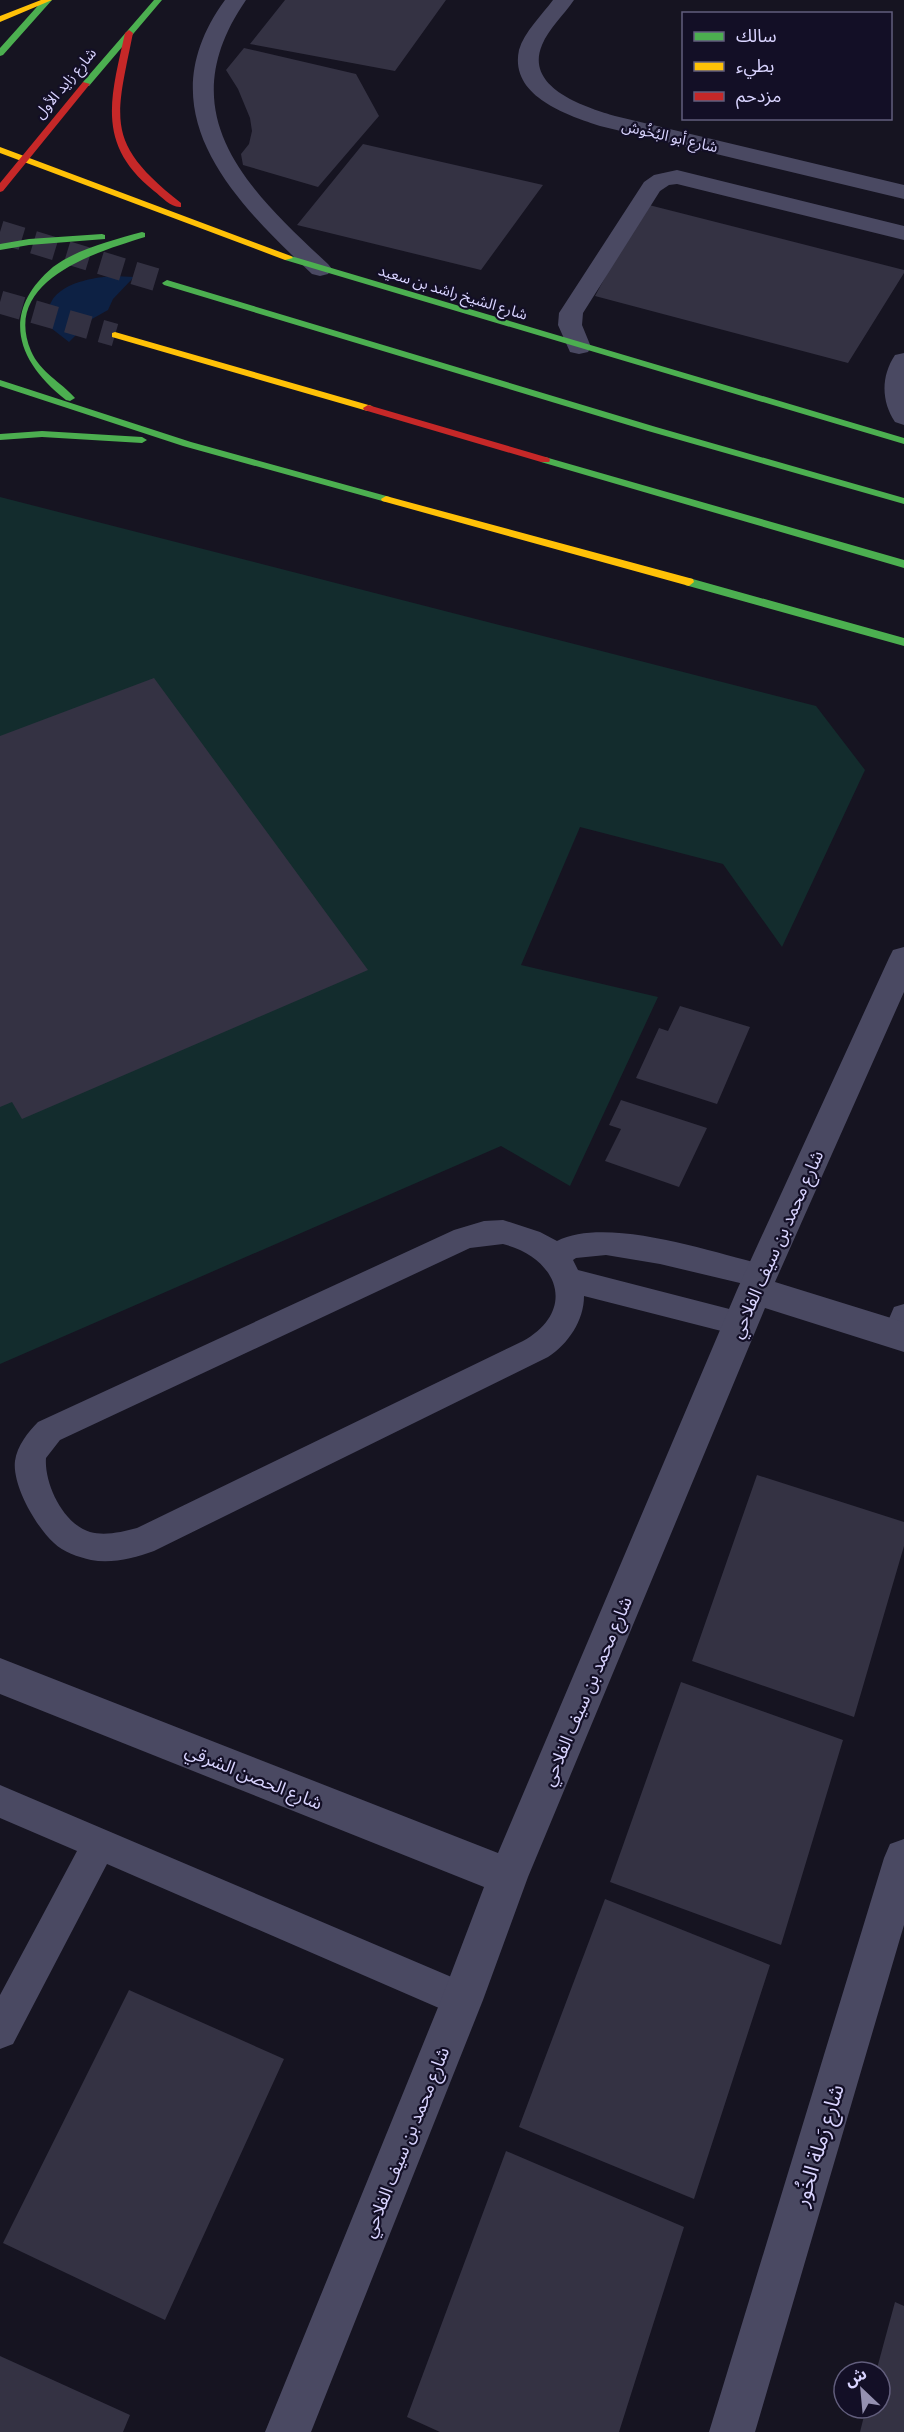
<svg xmlns="http://www.w3.org/2000/svg" width="904" height="2432" font-family="Ubuntu,'Noto Sans Arabic',sans-serif">
<style>
.green{fill:#132c2d}
.water{fill:#0d2144}
.building{fill:#343243}
.lines{fill:none;stroke-linecap:round;stroke-linejoin:round}
.primary-tunnel{stroke:#333142;stroke-width:23;stroke-dasharray:23 12;stroke-linecap:butt}
.lane{fill:#4a4962;fill-rule:evenodd}
.street{fill:#4a4962;fill-rule:evenodd}
.fast{fill:#4caf50;fill-rule:evenodd}
.slow{fill:#ffc107;fill-rule:evenodd}
.jam{fill:#c62828;fill-rule:evenodd}
.labels{text-anchor:middle;dominant-baseline:central;stroke-width:4.5;stroke-linejoin:round;paint-order:stroke}
.far-street-label{font-size:15px;fill:#d9d4ff;stroke:#130f26}
.street-label{font-size:18px;fill:#d9d4ff;stroke:#130f26}
.near-street-label{font-size:21px;fill:#d9d4ff;stroke:#130f26}
</style>
<rect width="100%" height="100%" fill="#161421"/>
<path class="green" d="M 0,497 L 816,706 L 865,770 L 782,947 L 723,864 L 580,827 L 521,965 L 658,997 L 570,1186 L 501,1146 L 0,1364 Z"/>
<path class="water" d="M 114,276 L 134,277 L 113,299 L 108,310 L 92,319 L 69,342 L 51,328 C 37,288 84,278 114,276 Z"/>
<path class="building" d="M 285,0 L 446,0 L 395,71 L 250,44 Z
M 244,48 L 356,74 L 379,116 L 318,187 L 243,165 L 241,154 L 249,144 L 252,131 L 250,118 L 238,89 L 226,70 Z
M 363,144 L 543,185 L 481,270 L 297,225 Z
M 645,204 L 904,270 L 904,273 L 848,363 L 595,296 Z
M 154,678 L 368,970 L 22,1119 L 12,1102 L 0,1107 L 0,736 Z
M 680,1006 L 750,1027 L 717,1104 L 636,1078 L 659,1028 L 668,1031 Z
M 621,1100 L 707,1128 L 679,1187 L 605,1161 L 621,1129 L 609,1125 Z
M 757,1475 L 904,1522 L 904,1546 L 854,1717 L 692,1661 Z
M 681,1682 L 843,1740 L 781,1945 L 610,1882 Z
M 605,1899 L 770,1965 L 694,2199 L 519,2127 Z
M 129,1990 L 284,2059 L 165,2320 L 3,2243 Z
M 506,2151 L 684,2227 L 619,2432 L 440,2432 L 407,2417 Z
M 895,2302 L 904,2306 L 904,2432 L 860,2432 L 866,2408 L 880,2408 L 880,2372 L 876,2372 Z
M 0,2356 L 130,2415 L 123,2432 L 0,2432 Z"/>
<g class="lines">
<path class="primary-tunnel" d="M 0,232 L 167,283
M 0,302 L 115,335"/>
<path class="lane" d="M 503,1220 L 540,1232 L 557,1241 C 606,1216 708,1251 761,1264 L 771,1267 L 776,1276 L 771,1285 L 761,1288 L 660,1264 L 606,1255 L 576,1258 L 573,1260 L 578,1270 L 741,1312 L 751,1315 L 756,1324 L 751,1333 L 741,1336 L 584,1296 C 584,1321 568,1344 548,1357 L 154,1551 C 134,1558 112,1564 91,1560 C 78,1557 63,1552 54,1543 C 36,1527 12,1485 15,1461 C 17,1446 28,1432 38,1422 L 454,1230 L 484,1221 ZM 503,1244 C 558,1258 578,1310 523,1341 L 137,1528 C 122,1532 105,1536 90,1532 C 63,1524 44,1483 46,1458 L 60,1440 L 470,1248 Z
M 904,1304 L 904,1345 L 897,1348 L 887,1344 L 882,1335 L 894,1307 Z
M 0,1785 L 475,1987 L 480,2000 L 475,2013 L 462,2018 L 107,1864 L 13,2044 L 0,2049 L 0,1995 L 77,1851 L 0,1818 Z"/>
<path class="street" d="M 225,0 L 246,0 C 168,113 246,188 328,264 L 332,269 L 328,274 L 320,276 L 312,274 C 232,199 144,111 225,0 Z
M 553,0 L 574,0 C 564,15 549,28 542,45 C 524,88 585,107 615,116 L 904,185 L 904,199 L 600,126 C 567,115 509,96 519,50 C 524,32 542,15 553,0 Z
M 677,170 L 904,226 L 904,240 L 677,184 L 669,185 L 660,191 L 583,313 L 582,325 L 591,347 L 588,352 L 579,354 L 570,352 L 558,325 L 559,313 L 644,182 L 654,175 Z
M 904,353 L 904,425 L 895,422 C 881,401 881,376 895,355 Z
M 904,947 L 904,992 L 775,1282 L 904,1322 L 904,1352 L 765,1308 L 528,1877 L 483,2000 L 311,2432 L 265,2432 L 441,2000 L 484,1887 L 0,1694 L 0,1658 L 498,1853 L 737,1290 L 889,958 L 893,950 Z
M 904,1839 L 904,1925 L 755,2432 L 709,2432 L 884,1858 L 890,1844 Z"/>
<path class="fast" d="M 43,0 L 52,0 L 3,55 L 0,56 L 0,48 Z
M 154,0 L 162,0 L 89,86 L 83,86 L 83,82 Z
M 142,232 L 145,233 L 145,237 C 97,252 1,280 31,351 C 40,372 61,382 75,398 L 70,401 L 66,400 C 16,361 0,312 53,267 C 77,249 113,240 142,232 Z
M 102,234 L 105,235 L 105,239 L 29,245 L 0,250 L 0,244 L 29,239 Z
M 285,256 L 291,256 L 904,438 L 904,444 L 285,260 Z
M 167,280 L 656,427 L 904,498 L 904,504 L 648,431 L 164,285 L 162,283 Z
M 0,380 L 191,442 L 390,497 L 391,499 L 386,502 L 183,446 L 0,386 Z
M 42,431 L 142,437 L 147,440 L 142,443 L 42,437 L 0,440 L 0,434 Z
M 545,457 L 904,560 L 904,568 L 541,462 L 540,460 Z
M 689,578 L 904,638 L 904,646 L 685,585 L 685,579 Z"/>
<path class="slow" d="M 41,0 L 52,0 L 0,22 L 0,16 Z
M 0,147 L 291,256 L 293,258 L 285,260 L 0,153 Z
M 115,332 L 372,406 L 373,408 L 368,411 L 364,410 L 112,337 L 112,333 Z
M 386,496 L 693,579 L 694,582 L 689,586 L 382,501 L 381,499 Z"/>
<path class="jam" d="M 129,30 L 133,33 C 115,122 105,143 181,203 L 181,207 C 171,208 162,197 154,191 C 95,144 111,97 125,33 Z
M 83,82 L 90,84 L 3,191 L 0,192 L 0,183 Z
M 368,405 L 549,458 L 550,460 L 549,462 L 541,462 L 364,410 L 363,408 Z"/>
</g>
<g class="labels">
<g class="far-street-label">
<text transform="translate(65 83) rotate(-50)">شارع زايد الأول</text>
<text transform="translate(670 136) rotate(13)">شارع أبو البُخُوش</text>
<text transform="translate(453 292) rotate(17)">شارع الشيخ راشد بن سعيد</text>
</g>
<g class="street-label">
<text transform="translate(776 1244) rotate(-66)">شارع محمد بن سيف الفلاحي</text>
<text transform="translate(586 1691) rotate(-67)">شارع محمد بن سيف الفلاحي</text>
<text transform="translate(254 1776) rotate(22)">شارع الحصن الشرقي</text>
<text transform="translate(405 2142) rotate(-68)">شارع محمد بن سيف الفلاحي</text>
</g>
<g class="near-street-label">
<text transform="translate(818 2145) rotate(-73)">شارع رَملة الخُور</text>
</g>
</g>
<rect x="682" y="12" width="210" height="108" fill="#130f26" stroke="#625e7d" stroke-width="1.5"/>
<rect x="694" y="32" width="30" height="9" fill="#4caf50" stroke="#625e7d" stroke-width="1.5"/>
<text x="736" y="42" font-size="18" fill="#d9d4ff">سالك</text>
<rect x="694" y="62" width="30" height="9" fill="#ffc107" stroke="#625e7d" stroke-width="1.5"/>
<text x="736" y="72" font-size="18" fill="#d9d4ff">بطيء</text>
<rect x="694" y="92" width="30" height="9" fill="#c62828" stroke="#625e7d" stroke-width="1.5"/>
<text x="736" y="102" font-size="18" fill="#d9d4ff">مزدحم</text>
<g transform="translate(862 2390) rotate(334)"><circle r="28" fill="#130f26" stroke="#625e7d" stroke-width="1.5"/>
<path d="M0-4.5L10 22L0 15L-10 22Z" fill="#9591b1"/>
<text y="-9" font-size="16" font-weight="bold" text-anchor="middle" fill="#d9d4ff">ش</text>
</g>
</svg>
